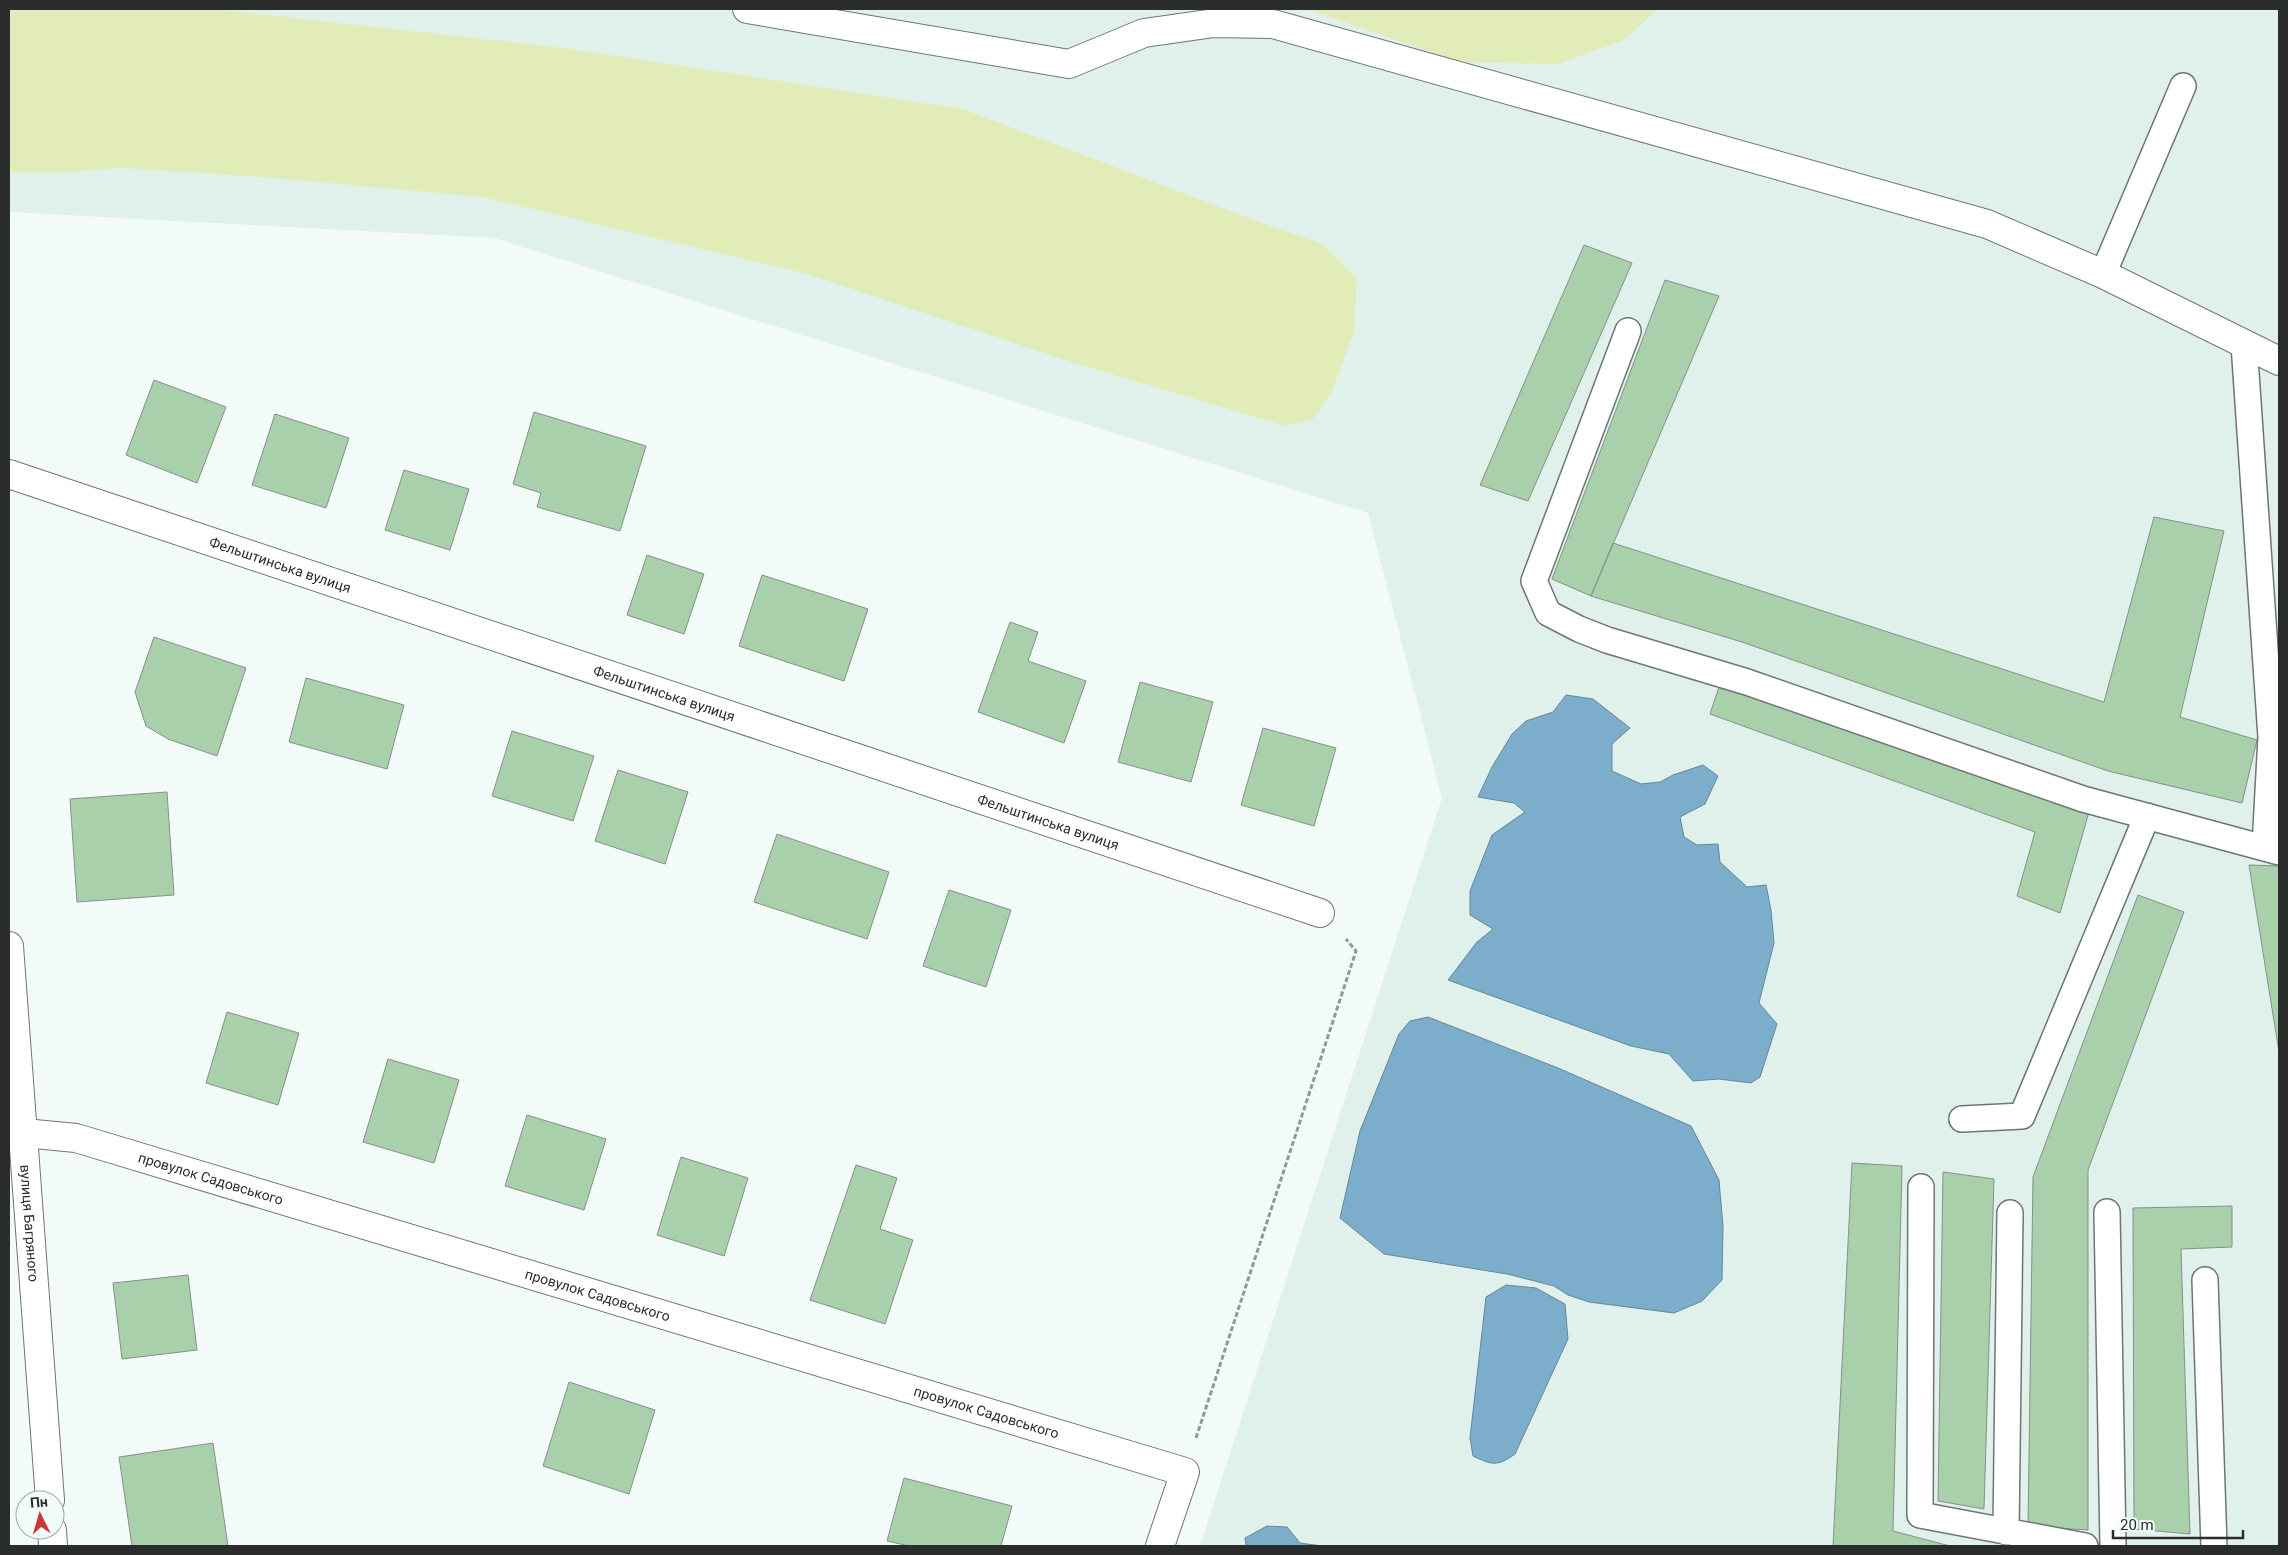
<svg xmlns="http://www.w3.org/2000/svg" width="2288" height="1555" font-family="Roboto,sans-serif">
<style>
.built{fill:#e0f1ec}
.green{fill:#e2ecb8}
.water{fill:#7caecc;stroke:#63879c}
.building{fill:#a8d0aa;stroke:#898e89}
.lines{fill:none;stroke-linecap:round;stroke-linejoin:round}
.service-casing{stroke:#6f7573;stroke-width:28}
.minor-casing{stroke:#6f7573;stroke-width:30}
.path{stroke:#929896;stroke-width:3;stroke-dasharray:5 2.5;stroke-linecap:butt}
.service{stroke:#fff;stroke-width:25}
.minor{stroke:#fff;stroke-width:28}
.labels{text-anchor:middle;dominant-baseline:central;stroke-width:4.5;stroke-linejoin:round;paint-order:stroke}
.street-label{font-size:14px;fill:#2a2d2c;stroke:#f3fbf9}
</style>
<rect width="100%" height="100%" fill="#f3fbf9"/>
<path class="built" d="M 9,9 L 2279,9 L 2279,1546 L 1200,1546 L 1442,798 L 1368,513 L 494,238 L 9,212 Z"/>
<path class="green" d="M 9,9 L 213,9 L 565,48 L 963,109 L 1267,225 L 1323,244 L 1357,278 L 1354,331 L 1333,389 L 1313,420 L 1285,426 L 1074,363 L 807,274 L 482,197 L 262,177 L 123,168 L 52,173 L 9,172 Z
M 1306,9 L 1658,9 L 1624,40 L 1558,64 L 1460,62 Z"/>
<path class="water" d="M 1566,695 L 1593,699 L 1630,728 L 1612,744 L 1612,771 L 1641,784 L 1660,782 L 1673,775 L 1703,765 L 1718,776 L 1705,804 L 1680,817 L 1684,837 L 1697,845 L 1718,844 L 1720,862 L 1747,887 L 1766,885 L 1771,910 L 1774,943 L 1759,1003 L 1777,1024 L 1760,1077 L 1751,1083 L 1719,1079 L 1693,1081 L 1669,1054 L 1631,1046 L 1448,980 L 1477,942 L 1493,929 L 1470,915 L 1470,891 L 1492,835 L 1525,812 L 1514,803 L 1478,797 L 1492,767 L 1512,734 L 1526,721 L 1553,712 Z
M 1428,1017 L 1558,1068 L 1691,1126 L 1719,1180 L 1723,1226 L 1722,1280 L 1702,1301 L 1674,1313 L 1589,1302 L 1568,1295 L 1554,1286 L 1507,1274 L 1384,1254 L 1340,1218 L 1360,1131 L 1399,1034 L 1410,1021 Z
M 1506,1285 L 1536,1288 L 1565,1304 L 1568,1339 L 1515,1454 C 1497,1467 1492,1465 1473,1456 L 1470,1438 L 1486,1297 Z
M 1267,1526 L 1287,1527 L 1300,1543 L 1322,1546 L 1246,1546 L 1245,1538 Z"/>
<path class="building" d="M 1584,245 L 1632,263 L 1528,501 L 1480,485 Z
M 1665,280 L 1719,296 L 1591,596 L 1552,579 Z
M 154,380 L 226,407 L 197,483 L 126,455 Z
M 534,412 L 646,446 L 620,531 L 537,507 L 541,493 L 513,484 Z
M 275,414 L 349,438 L 326,508 L 252,485 Z
M 404,470 L 469,489 L 450,550 L 385,530 Z
M 2154,517 L 2224,531 L 2180,717 L 2257,740 L 2242,803 L 2108,771 L 1742,642 L 1591,596 L 1613,543 L 2104,702 Z
M 647,555 L 704,574 L 684,634 L 627,615 Z
M 762,575 L 868,609 L 844,681 L 739,646 Z
M 1010,622 L 1038,632 L 1028,661 L 1086,681 L 1064,743 L 978,712 Z
M 154,637 L 246,668 L 217,756 L 168,739 L 146,726 L 135,692 Z
M 306,678 L 404,705 L 387,769 L 289,742 Z
M 1721,681 L 2089,812 L 2060,913 L 2017,896 L 2035,832 L 1710,714 Z
M 1140,682 L 1213,702 L 1191,782 L 1118,762 Z
M 1263,728 L 1336,748 L 1314,826 L 1241,805 Z
M 512,731 L 594,756 L 573,821 L 492,796 Z
M 618,770 L 688,792 L 665,864 L 595,841 Z
M 167,792 L 174,895 L 77,902 L 70,799 Z
M 777,834 L 889,872 L 867,939 L 754,902 Z
M 2249,865 L 2279,866 L 2279,1052 Z
M 949,890 L 1011,910 L 986,987 L 923,966 Z
M 2138,895 L 2184,912 L 2088,1170 L 2088,1530 L 2028,1526 L 2033,1177 Z
M 227,1012 L 299,1033 L 278,1105 L 206,1083 Z
M 388,1059 L 459,1080 L 434,1163 L 363,1142 Z
M 527,1115 L 606,1139 L 584,1210 L 505,1186 Z
M 681,1157 L 748,1178 L 724,1256 L 657,1235 Z
M 1852,1163 L 1902,1166 L 1893,1531 L 1950,1546 L 1833,1546 Z
M 856,1165 L 897,1178 L 880,1229 L 913,1240 L 885,1324 L 810,1300 Z
M 1943,1172 L 1994,1179 L 1984,1509 L 1938,1501 Z
M 2232,1206 L 2232,1247 L 2181,1249 L 2190,1534 L 2134,1529 L 2133,1208 Z
M 188,1275 L 197,1350 L 122,1359 L 113,1283 Z
M 569,1382 L 655,1410 L 629,1494 L 543,1466 Z
M 213,1443 L 228,1546 L 132,1546 L 119,1457 Z
M 904,1478 L 1012,1506 L 1001,1546 L 909,1546 L 887,1541 Z"/>
<g class="lines">
<defs>
<path id="service" d="M 2103,274 L 2183,86
M 1628,331 L 1534,581 L 1548,613 L 1579,629 L 1607,640 L 1747,682 L 2083,799 L 2279,852
M 2244,344 L 2271,737 L 2265,847
M 1962,1119 L 2022,1116 L 2147,816
M 1921,1187 L 1920,1515 L 2085,1546
M 2107,1212 L 2113,1546
M 2205,1280 L 2214,1546
M 2006,1532 L 2010,1213"/>
<g id="minor">
<path d="M 747,9 L 1069,64 L 1144,33 L 1214,23 L 1273,24 L 1987,224 L 2103,274 L 2279,361"/>
<path id="s1" d="M 9,474 L 1320,913"/>
<path id="s2" d="M 9,946 L 50,1500"/>
<path id="s3" d="M 9,1134 L 24,1133 L 76,1138 L 1185,1472 L 1160,1546"/>
<path d="M 52,1530 L 53,1546"/>
</g>
</defs>
<use href="#service" class="service-casing"/>
<use href="#minor" class="minor-casing"/>
<path class="path" d="M 1196,1438 L 1356,951 L 1346,939"/>
<use href="#service" class="service"/>
<use href="#minor" class="minor"/>
</g>
<g class="labels">
<g class="street-label">
<text stroke="none"><textPath href="#s1" startOffset="286">Фельштинська вулиця</textPath></text>
<text stroke="none"><textPath href="#s1" startOffset="691">Фельштинська вулиця</textPath></text>
<text stroke="none"><textPath href="#s1" startOffset="1096">Фельштинська вулиця</textPath></text>
<text stroke="none"><textPath href="#s3" startOffset="208">провулок Садовського</textPath></text>
<text stroke="none"><textPath href="#s2" startOffset="278">вулиця Багряного</textPath></text>
<text stroke="none"><textPath href="#s3" startOffset="612">провулок Садовського</textPath></text>
<text stroke="none"><textPath href="#s3" startOffset="1018">провулок Садовського</textPath></text>
</g>
</g>
<rect width="2288" height="1555" fill="none" stroke="#2a2d2c" stroke-width="20"/>
<g transform="translate(40 1515) rotate(355)"><circle r="24" fill="#f3fbf9" stroke="#a3a9a7"/>
<path d="M0-4L9 19L0 12L-9 19Z" fill="#c83b32"/>
<text y="-8" font-size="14" font-weight="bold" text-anchor="middle" fill="#2a2d2c">Пн</text>
</g>
<path d="M2113 1530v8h130v-8" fill="none" stroke="#2a2d2c" stroke-width="2.5"/>
<text x="2120" y="1530" font-size="15" fill="#2a2d2c" stroke="#f3fbf9" stroke-width="4" paint-order="stroke">20 m</text>
</svg>
